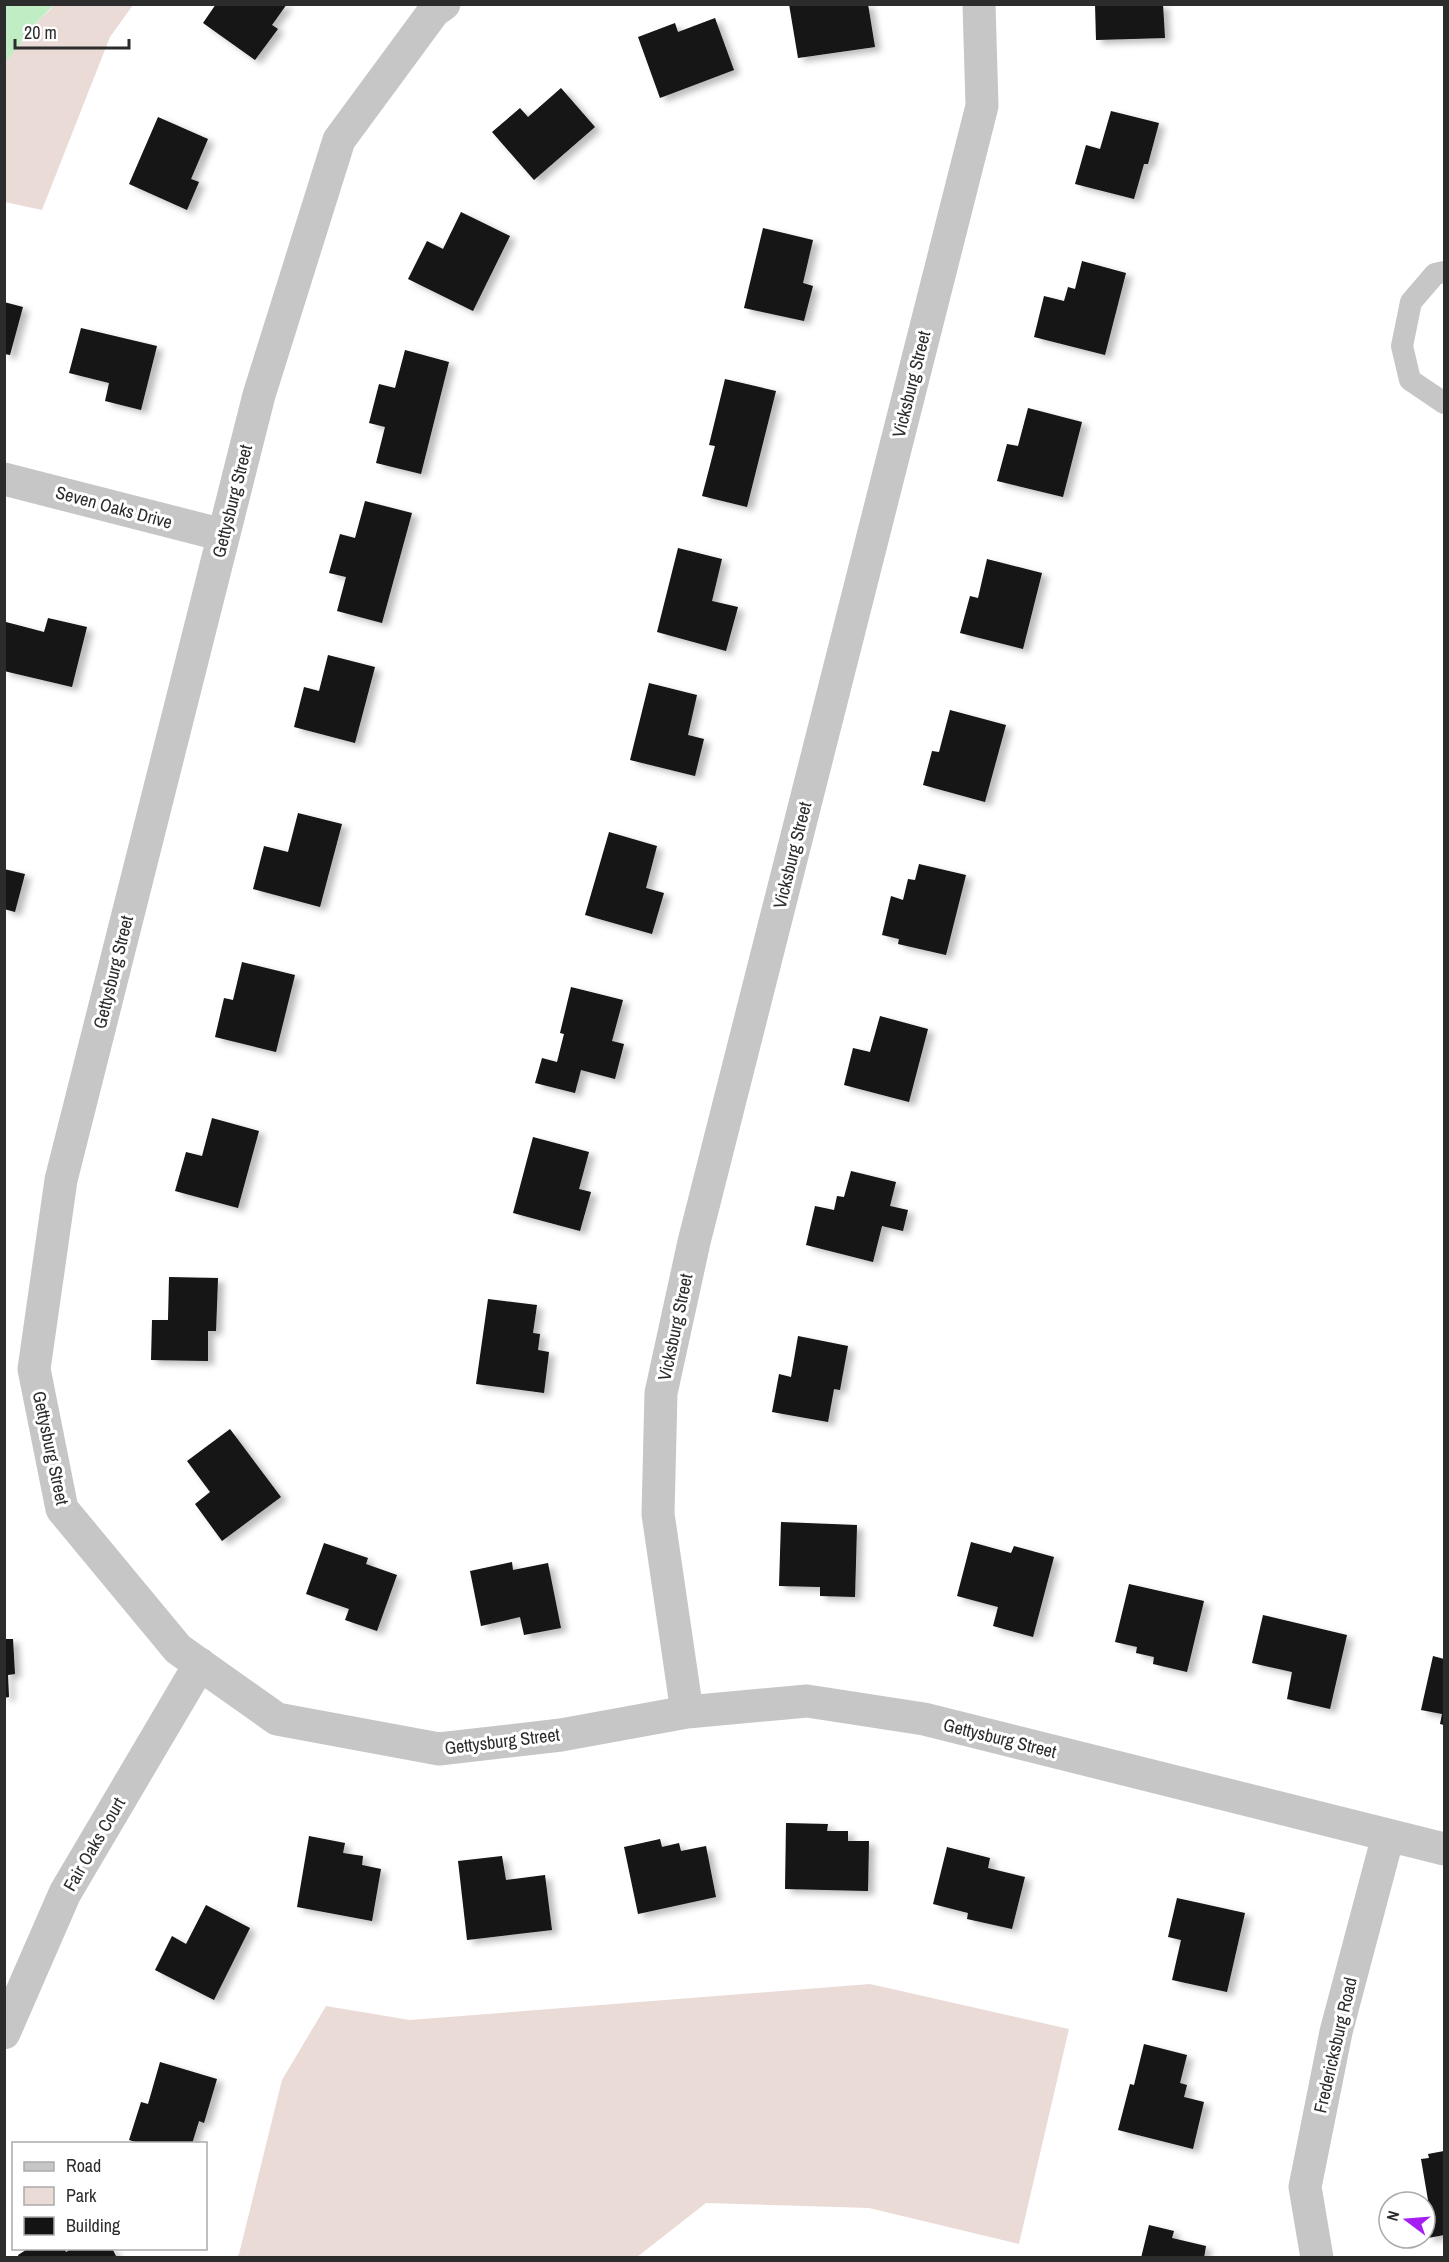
<svg xmlns="http://www.w3.org/2000/svg" width="1449" height="2262" font-family="'Archivo Narrow',sans-serif">
<style>
.green{fill:#ebdbd7}
.water{fill:#c1edc5}
.building{fill:#131313;filter:url(#shadow)}
.lines{fill:none;stroke-linecap:round;stroke-linejoin:round}
.lane{stroke:#c6c6c6;stroke-width:22}
.street{stroke:#c6c6c6;stroke-width:33}
.labels{text-anchor:middle;dominant-baseline:central;stroke-width:6;stroke-linejoin:round;paint-order:stroke}
.street-label{font-size:18px;fill:#2c2c2c;stroke:#fff}
</style>
<defs>
<filter id="shadow"><feDropShadow dx="6" dy="4" stdDeviation="3" flood-color="#0004"/></filter>
</defs>
<rect width="100%" height="100%" fill="#fff"/>
<path class="green" d="M 52,5 L 133,5 L 110,37 L 42,210 L 5,202 L 4,63 L 37,22 L 51,9 Z
M 870,1984 L 1069,2029 L 1019,2244 L 869,2208 L 706,2203 L 637,2257 L 236,2257 L 239,2254 L 282,2080 L 326,2006 L 410,2020 Z"/>
<path class="water" d="M 5,4 L 52,5 L 51,8 L 37,22 L 5,63 Z"/>
<path class="building" d="M 216,4 L 287,4 L 272,25 L 278,29 L 255,60 L 203,23 Z
M 789,4 L 868,4 L 875,47 L 798,58 Z
M 1095,4 L 1163,4 L 1165,38 L 1096,40 Z
M 715,18 L 734,70 L 660,98 L 638,37 L 675,23 L 678,32 Z
M 561,88 L 595,127 L 534,180 L 492,132 L 520,108 L 528,117 Z
M 1111,111 L 1159,123 L 1148,164 L 1144,164 L 1134,199 L 1075,184 L 1086,145 L 1100,149 Z
M 158,117 L 208,139 L 191,179 L 199,182 L 187,210 L 129,184 Z
M 461,212 L 510,236 L 473,311 L 408,279 L 427,241 L 443,249 Z
M 763,228 L 813,240 L 803,283 L 813,286 L 804,321 L 744,308 Z
M 1082,261 L 1126,273 L 1105,355 L 1034,337 L 1044,296 L 1064,301 L 1068,287 L 1075,289 Z
M 4,302 L 23,307 L 10,355 L 4,354 Z
M 81,328 L 157,346 L 141,410 L 105,401 L 109,383 L 69,373 Z
M 405,350 L 449,362 L 421,474 L 376,463 L 385,427 L 369,423 L 379,384 L 395,388 Z
M 725,379 L 776,391 L 747,507 L 702,496 L 715,446 L 709,445 Z
M 1028,408 L 1082,422 L 1063,497 L 997,481 L 1007,444 L 1018,446 Z
M 365,501 L 412,513 L 382,623 L 337,611 L 346,577 L 329,573 L 340,534 L 355,538 Z
M 678,548 L 722,559 L 712,601 L 738,607 L 726,651 L 657,632 Z
M 987,559 L 1042,573 L 1023,649 L 960,633 L 970,596 L 978,598 Z
M 48,618 L 87,627 L 72,687 L 4,671 L 6,622 L 44,632 Z
M 328,655 L 375,667 L 355,743 L 294,727 L 304,687 L 319,691 Z
M 649,683 L 697,695 L 688,735 L 704,739 L 695,776 L 630,760 Z
M 950,710 L 1006,725 L 985,802 L 923,785 L 932,751 L 939,752 Z
M 298,813 L 342,824 L 320,907 L 253,889 L 264,846 L 288,852 Z
M 609,832 L 657,846 L 646,888 L 664,893 L 652,934 L 585,915 Z
M 919,864 L 966,875 L 946,955 L 898,944 L 899,939 L 882,935 L 891,896 L 903,900 L 908,879 L 915,880 Z
M 4,869 L 25,874 L 15,912 L 4,909 Z
M 242,962 L 295,975 L 276,1052 L 215,1037 L 224,998 L 233,1000 Z
M 571,987 L 623,1000 L 612,1041 L 624,1044 L 615,1079 L 581,1070 L 575,1093 L 535,1083 L 542,1058 L 557,1062 L 564,1034 L 560,1033 Z
M 880,1016 L 928,1029 L 909,1102 L 844,1085 L 853,1048 L 870,1052 Z
M 212,1118 L 259,1131 L 238,1208 L 175,1191 L 186,1152 L 202,1156 Z
M 533,1137 L 589,1152 L 579,1189 L 591,1192 L 580,1231 L 513,1213 Z
M 851,1171 L 896,1182 L 890,1206 L 908,1210 L 903,1231 L 882,1226 L 873,1262 L 806,1245 L 815,1206 L 834,1210 L 837,1196 L 844,1197 Z
M 169,1277 L 218,1278 L 216,1331 L 208,1331 L 208,1361 L 151,1360 L 152,1320 L 168,1320 Z
M 488,1299 L 537,1305 L 533,1333 L 540,1334 L 538,1350 L 549,1352 L 544,1393 L 476,1384 Z
M 798,1336 L 848,1346 L 840,1390 L 834,1389 L 828,1422 L 772,1412 L 779,1374 L 791,1377 Z
M 230,1429 L 281,1497 L 222,1541 L 195,1504 L 210,1492 L 187,1461 Z
M 781,1522 L 857,1525 L 855,1597 L 820,1596 L 820,1587 L 779,1586 Z
M 971,1542 L 1011,1553 L 1014,1546 L 1054,1557 L 1033,1637 L 993,1626 L 998,1607 L 957,1596 Z
M 324,1543 L 368,1558 L 366,1564 L 397,1575 L 377,1631 L 345,1620 L 349,1609 L 306,1594 Z
M 512,1562 L 513,1570 L 548,1563 L 561,1628 L 524,1635 L 520,1617 L 481,1626 L 470,1571 Z
M 1129,1584 L 1204,1601 L 1187,1672 L 1153,1664 L 1154,1657 L 1136,1653 L 1137,1647 L 1115,1642 Z
M 1263,1615 L 1347,1635 L 1330,1709 L 1287,1699 L 1292,1672 L 1252,1663 Z
M 4,1639 L 13,1639 L 15,1674 L 8,1675 L 9,1697 L 4,1698 Z
M 1433,1656 L 1444,1659 L 1444,1725 L 1440,1724 L 1442,1714 L 1421,1710 Z
M 786,1823 L 828,1824 L 827,1831 L 848,1831 L 848,1841 L 869,1841 L 868,1891 L 785,1889 Z
M 309,1836 L 345,1843 L 343,1853 L 363,1856 L 362,1865 L 381,1869 L 372,1921 L 297,1907 Z
M 660,1839 L 662,1847 L 679,1843 L 681,1851 L 706,1846 L 716,1897 L 638,1914 L 624,1847 Z
M 947,1847 L 990,1858 L 988,1868 L 1025,1877 L 1012,1929 L 967,1919 L 968,1913 L 933,1904 Z
M 502,1856 L 506,1880 L 545,1875 L 552,1930 L 467,1940 L 458,1861 Z
M 1177,1898 L 1245,1913 L 1227,1992 L 1172,1980 L 1181,1940 L 1168,1937 Z
M 206,1905 L 250,1928 L 214,2000 L 155,1970 L 172,1936 L 186,1944 Z
M 1144,2044 L 1187,2055 L 1180,2083 L 1187,2085 L 1184,2097 L 1204,2102 L 1193,2149 L 1118,2130 L 1130,2084 L 1134,2085 Z
M 160,2062 L 217,2079 L 204,2123 L 199,2121 L 192,2144 L 142,2144 L 129,2140 L 141,2102 L 148,2104 Z
M 1444,2151 L 1444,2235 L 1428,2238 L 1425,2219 L 1425,2200 L 1428,2200 L 1421,2159 L 1429,2158 L 1428,2154 Z
M 1149,2225 L 1174,2231 L 1172,2238 L 1206,2246 L 1204,2258 L 1141,2258 Z
M 29,2248 L 64,2248 L 66,2252 L 73,2248 L 112,2248 L 117,2258 L 19,2258 L 18,2255 Z"/>
<g class="lines">
<path class="lane" d="M 1444,272 L 1435,274 L 1411,302 L 1402,346 L 1410,380 L 1444,403"/>
<path class="street" d="M 444,4 L 434,11 L 339,140 L 259,395 L 61,1180 L 34,1369 L 62,1509 L 178,1649 L 277,1719 L 439,1749 L 561,1735 L 687,1712 L 807,1701 L 924,1719 L 1444,1849
M 4,479 L 223,535
M 687,1712 L 658,1514 L 661,1393 L 694,1242 L 982,106 L 979,4
M 4,2033 L 65,1893 L 200,1664
M 1317,2258 L 1305,2187 L 1336,2032 L 1388,1836"/>
</g>
<g class="labels">
<g class="street-label">
<text transform="translate(911 384) rotate(-76)">Vicksburg Street</text>
<text transform="translate(232 501) rotate(-76)">Gettysburg Street</text>
<text transform="translate(114 507) rotate(15)">Seven Oaks Drive</text>
<text transform="translate(792 855) rotate(-76)">Vicksburg Street</text>
<text transform="translate(113 972) rotate(-76)">Gettysburg Street</text>
<text transform="translate(675 1327) rotate(-78)">Vicksburg Street</text>
<text transform="translate(51 1448) rotate(78)">Gettysburg Street</text>
<text transform="translate(1000 1738) rotate(14)">Gettysburg Street</text>
<text transform="translate(502 1741) rotate(-7)">Gettysburg Street</text>
<text transform="translate(94 1844) rotate(-60)">Fair Oaks Court</text>
<text transform="translate(1335 2045) rotate(-77)">Fredericksburg Road</text>
</g>
</g>
<rect width="1449" height="2262" fill="none" stroke="#2c2c2c" stroke-width="12"/>
<rect x="12" y="2142" width="195" height="108" fill="#ffffff" stroke="#ababab" stroke-width="1.5"/>
<rect x="24" y="2162" width="30" height="9" fill="#c6c6c6" stroke="#ababab" stroke-width="1.5"/>
<text x="66" y="2172" font-size="18" fill="#2c2c2c">Road</text>
<rect x="24" y="2187" width="30" height="18" fill="#ebdbd7" stroke="#ababab" stroke-width="1.5"/>
<text x="66" y="2202" font-size="18" fill="#2c2c2c">Park</text>
<rect x="24" y="2217" width="30" height="18" fill="#131313" stroke="#ababab" stroke-width="1.5"/>
<text x="66" y="2232" font-size="18" fill="#2c2c2c">Building</text>
<g transform="translate(1407 2220) rotate(286)"><circle r="28" fill="#ffffff" stroke="#ababab" stroke-width="1.5"/>
<path d="M0-4.5L10 22L0 15L-10 22Z" fill="#a51df3"/>
<text y="-9" font-size="16" font-weight="bold" text-anchor="middle" fill="#2c2c2c">N</text>
</g>
<path d="M15 39v9h114v-9" fill="none" stroke="#2c2c2c" stroke-width="3"/>
<text x="24" y="39" font-size="18" fill="#2c2c2c" stroke="#ffffff" stroke-width="4.5" paint-order="stroke">20 m</text>
</svg>
